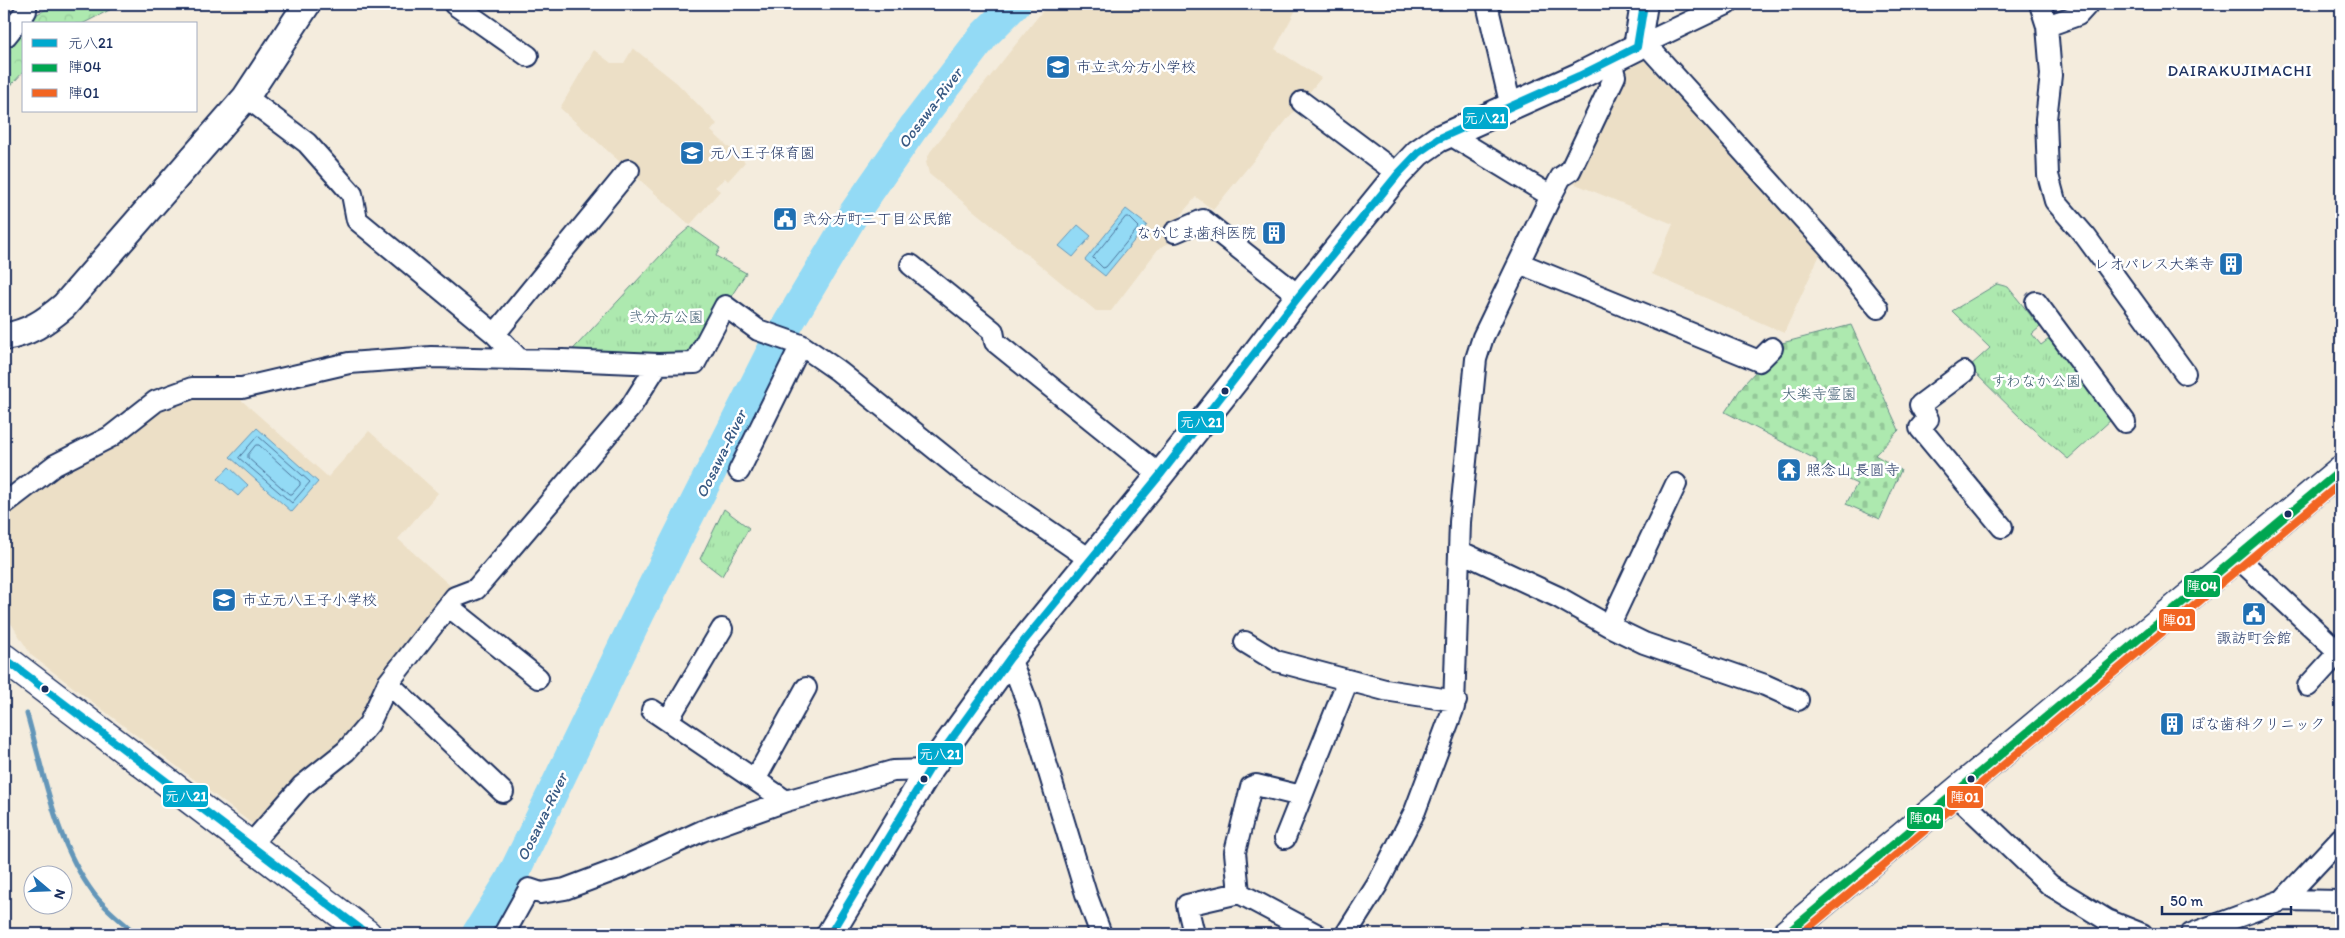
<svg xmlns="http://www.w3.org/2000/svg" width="2345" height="938" font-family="Itim,'Klee One',sans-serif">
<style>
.built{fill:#ecdfc6}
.forest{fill:url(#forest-crowns);stroke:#648c86}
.cemetery{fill:url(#cemetery-stones);stroke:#648c86}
.park{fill:url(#park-tufts);stroke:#648c86}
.water{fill:#93daf5;stroke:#6396b9}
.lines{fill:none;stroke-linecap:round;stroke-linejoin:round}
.shore{stroke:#4b739a;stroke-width:1}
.stream{stroke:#6396b9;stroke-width:5}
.river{stroke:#93daf5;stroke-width:31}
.minor-casing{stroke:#1b2f5e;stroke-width:24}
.tertiary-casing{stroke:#1b2f5e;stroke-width:30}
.secondary-casing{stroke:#1b2f5e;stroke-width:31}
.primary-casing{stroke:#1b2f5e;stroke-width:31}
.minor{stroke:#fff;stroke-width:20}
.tertiary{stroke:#fff;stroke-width:26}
.secondary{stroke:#fff;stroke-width:28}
.primary{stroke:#fff;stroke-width:28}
.bus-1-casing{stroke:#fff;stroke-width:11}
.bus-2-casing{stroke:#fff;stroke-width:11}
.bus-3-casing{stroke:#fff;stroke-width:11}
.bus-1{stroke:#00a9ce;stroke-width:8}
.bus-2{stroke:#00a651;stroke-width:8}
.bus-3{stroke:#f26522;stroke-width:8}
.bus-dot{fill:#1b2f5e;stroke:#fff;stroke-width:2}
.labels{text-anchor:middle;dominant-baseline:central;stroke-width:5;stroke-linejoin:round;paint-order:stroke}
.poi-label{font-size:15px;fill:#1b2f5e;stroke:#fff;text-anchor:start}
.park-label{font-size:15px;fill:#405e72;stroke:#fff}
.neighbourhood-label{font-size:16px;letter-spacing:1px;fill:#1b2f5e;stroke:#fff}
.water-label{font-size:16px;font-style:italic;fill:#395a84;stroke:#fff}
.line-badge{stroke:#fff;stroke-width:2}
.badge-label{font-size:14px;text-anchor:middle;font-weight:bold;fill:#fff}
</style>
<defs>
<pattern id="forest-crowns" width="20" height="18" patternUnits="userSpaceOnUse" patternTransform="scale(1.25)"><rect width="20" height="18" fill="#ade9af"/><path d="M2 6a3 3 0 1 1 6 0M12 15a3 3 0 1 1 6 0" fill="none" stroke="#94c899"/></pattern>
<pattern id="cemetery-stones" width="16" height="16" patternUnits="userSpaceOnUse" patternTransform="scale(1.25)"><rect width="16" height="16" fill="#ade9af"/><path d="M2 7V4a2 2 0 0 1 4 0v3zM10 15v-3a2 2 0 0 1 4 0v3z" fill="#94c899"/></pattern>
<pattern id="park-tufts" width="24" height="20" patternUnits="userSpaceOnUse" patternTransform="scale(1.25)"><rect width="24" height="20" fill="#ade9af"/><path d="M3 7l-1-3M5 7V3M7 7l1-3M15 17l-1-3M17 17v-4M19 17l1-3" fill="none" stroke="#94c899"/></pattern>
</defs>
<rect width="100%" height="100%" fill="#f4ecdd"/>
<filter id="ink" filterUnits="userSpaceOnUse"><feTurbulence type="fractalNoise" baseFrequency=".02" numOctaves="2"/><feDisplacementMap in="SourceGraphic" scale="10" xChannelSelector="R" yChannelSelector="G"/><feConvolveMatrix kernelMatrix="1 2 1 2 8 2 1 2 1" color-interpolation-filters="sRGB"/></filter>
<g filter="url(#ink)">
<path class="built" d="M 1048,4 L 1299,4 L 1275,49 L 1321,78 L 1213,210 L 1196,197 L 1172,225 L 1178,239 L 1159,248 L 1111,311 L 1096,311 L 929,174 L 926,162 L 930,152 Z
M 633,48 L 677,83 L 717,124 L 711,131 L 745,162 L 728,181 L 725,178 L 715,187 L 720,191 L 690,225 L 560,108 L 594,50 L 611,63 L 624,63 Z
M 1644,60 L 1666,85 L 1673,87 L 1776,207 L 1779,205 L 1822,250 L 1784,333 L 1652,274 L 1673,224 L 1573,183 L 1625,69 Z
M 205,396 L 239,398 L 328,477 L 369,431 L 438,493 L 398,539 L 454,589 L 364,717 L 345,741 L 255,826 L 31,655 L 4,612 L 4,513 L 59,472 L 156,412 L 178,401 Z"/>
<path class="forest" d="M 57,4 L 121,4 L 82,24 L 27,24 L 33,16 Z
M 24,28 L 24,71 L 4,93 L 4,51 Z"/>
<path class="cemetery" d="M 1851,325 L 1899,430 L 1875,455 L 1901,470 L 1880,519 L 1846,504 L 1857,484 L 1817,465 L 1817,460 L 1725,412 L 1744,384 L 1782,343 Z"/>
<path class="park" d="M 690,227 L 720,248 L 716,256 L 746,273 L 725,306 L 695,363 L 563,360 L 676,239 Z
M 1997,284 L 2008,287 L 2040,327 L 2032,334 L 2041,345 L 2049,339 L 2112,419 L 2068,459 L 2026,423 L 1969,367 L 1990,348 L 1952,311 Z
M 724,509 L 749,528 L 722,576 L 700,559 Z"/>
<path class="water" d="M 1126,209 L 1147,225 L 1105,276 L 1085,260 Z
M 1078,225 L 1091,236 L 1073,257 L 1059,246 Z
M 257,428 L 318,482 L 292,512 L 230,457 Z
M 229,467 L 248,485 L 238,496 L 218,479 Z"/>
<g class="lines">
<path class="shore" d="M 1126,217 L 1129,217 L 1139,227 L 1106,267 L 1103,268 L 1093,258 Z
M 258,436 L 310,482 L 292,503 L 239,458 Z
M 256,445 L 259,445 L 300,482 L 300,485 L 292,494 L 289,494 L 248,458 L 248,455 Z"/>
<path class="stream" d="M 773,349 L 781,351
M 27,714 C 44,774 56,844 94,894 C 105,909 123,922 136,934"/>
<path class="river" d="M 477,934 L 510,881 L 640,612 L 773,349 L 854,213 L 913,128 L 985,34 L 1015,4"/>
<defs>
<path id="minor" d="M 454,4 L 528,56
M 1487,4 L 1511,107
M 2040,4 L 2047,26
M 2088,4 L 2078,15 L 2047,26 L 2051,75 L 2046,119 L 2048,175 L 2055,201 L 2086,237 L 2185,373
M 6,36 L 26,11 L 26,4
M 1645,43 L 1829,247 L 1878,308
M 1637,47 L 1727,4
M 246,97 L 307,143 L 352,194 L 357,220 L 495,334 L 518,358
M 1302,102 L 1398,174
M 1449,134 L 1551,196
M 1175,232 L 1203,220 L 1299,296
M 1519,263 L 1759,361 L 1772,348
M 911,265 L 993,331 L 995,342 L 1160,475
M 2036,302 L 2125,422
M 495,334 L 629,170
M 1964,372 L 1920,405 L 1928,419 L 1920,428 L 2002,527
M 739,471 L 801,345
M 4,504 L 55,465 L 110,437 L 156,401 L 192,388 L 242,388 L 349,363 L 431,357 L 563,360 L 658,364 L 695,363 L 725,306 L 758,330 L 801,345 L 837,370 L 965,473 L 1091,560
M 1459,551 L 1558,597 L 1609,626 L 1644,643 L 1765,685 L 1798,700
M 2238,558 L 2341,654
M 448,606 L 538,678
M 1609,626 L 1676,484
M 1245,642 L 1276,661 L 1385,690 L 1456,701
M 1010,658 L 1029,707 L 1086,894 L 1101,934
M 388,683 L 503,792
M 2308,686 L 2339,652
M 652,710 L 786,801
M 668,720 L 722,629
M 755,780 L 806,688
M 1955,794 L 2050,885 L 2107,920 L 2142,934
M 1285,838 L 1348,680
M 251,844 L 302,786 L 346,751 L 369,724 L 388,683 L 455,597 L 476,589 L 630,408 L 658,364
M 1239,893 L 1235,852 L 1251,787 L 1256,785 L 1301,796
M 2283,900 L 2341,838
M 504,934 L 529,889 L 541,893 L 565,889 L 621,868 L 702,831 L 786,801 L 893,771 L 929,770
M 1194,934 L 1187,905 L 1239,893 L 1316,934
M 1346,934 L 1377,885 L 1415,811 L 1454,707 L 1460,522 L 1476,359 L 1483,337 L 1551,196 L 1561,177 L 1570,171 L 1615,76 L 1611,61
M 2191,934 L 2283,900 L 2341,901"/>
<path id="tertiary" d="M 4,337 C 29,333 45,322 64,306 L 246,97 L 307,4
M 830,934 L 929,770 L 1010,658 L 1160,475 L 1237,378 L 1299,296 L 1398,174 L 1418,153 L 1438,139 L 1579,76 L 1637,47 L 1644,4"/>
<path id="secondary" d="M 1786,934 L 2341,470"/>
<path id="primary" d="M 4,658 L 367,934"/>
</defs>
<use href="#minor" class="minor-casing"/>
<use href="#tertiary" class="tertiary-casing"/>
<use href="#secondary" class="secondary-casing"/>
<use href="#primary" class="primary-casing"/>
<use href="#minor" class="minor"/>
<use href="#tertiary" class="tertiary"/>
<use href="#secondary" class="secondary"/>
<use href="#primary" class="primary"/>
<defs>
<path id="bus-1" d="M 4,658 L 367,934
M 830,934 L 929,770 L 1010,658 L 1160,475 L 1299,296 L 1398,174 L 1418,153 L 1438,139 L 1579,76 L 1637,47 L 1644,4"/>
<path id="bus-2" d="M 1786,934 L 2341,470"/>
<path id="bus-3" d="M 1801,934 L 2341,483"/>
</defs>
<use href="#bus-1" class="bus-1-casing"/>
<use href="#bus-2" class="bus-2-casing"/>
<use href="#bus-3" class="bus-3-casing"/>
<use href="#bus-1" class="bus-1"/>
<use href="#bus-2" class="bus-2"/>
<use href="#bus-3" class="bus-3"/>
</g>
</g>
<defs>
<symbol id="school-square" viewBox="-11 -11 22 22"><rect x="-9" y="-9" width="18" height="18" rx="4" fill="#1f6fb2" stroke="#fff"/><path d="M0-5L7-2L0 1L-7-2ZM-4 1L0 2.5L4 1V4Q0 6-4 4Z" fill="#fff"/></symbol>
<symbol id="civic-square" viewBox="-11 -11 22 22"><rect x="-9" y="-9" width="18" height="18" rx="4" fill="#1f6fb2" stroke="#fff"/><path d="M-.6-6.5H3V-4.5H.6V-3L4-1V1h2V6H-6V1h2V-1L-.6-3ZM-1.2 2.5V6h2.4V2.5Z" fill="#fff"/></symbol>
<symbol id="building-square" viewBox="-11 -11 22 22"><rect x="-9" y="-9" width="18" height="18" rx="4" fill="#1f6fb2" stroke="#fff"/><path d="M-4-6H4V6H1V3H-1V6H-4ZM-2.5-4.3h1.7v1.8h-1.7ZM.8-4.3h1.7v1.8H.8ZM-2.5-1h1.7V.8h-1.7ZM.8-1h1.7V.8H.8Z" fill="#fff"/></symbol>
<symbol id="temple-square" viewBox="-11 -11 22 22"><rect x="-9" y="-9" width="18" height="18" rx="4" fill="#1f6fb2" stroke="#fff"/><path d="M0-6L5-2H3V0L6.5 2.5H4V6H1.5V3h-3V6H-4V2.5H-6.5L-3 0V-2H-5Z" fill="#fff"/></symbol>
</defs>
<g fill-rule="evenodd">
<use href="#school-square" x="1044" y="53" width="28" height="28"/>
<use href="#school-square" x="678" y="139" width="28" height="28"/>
<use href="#civic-square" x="771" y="205" width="28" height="28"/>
<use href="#building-square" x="1260" y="219" width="28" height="28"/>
<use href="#building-square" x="2217" y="250" width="28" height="28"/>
<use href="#temple-square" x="1775" y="456" width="28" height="28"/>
<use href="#school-square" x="210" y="586" width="28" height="28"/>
<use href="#civic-square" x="2240" y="600" width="28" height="28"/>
<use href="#building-square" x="2158" y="710" width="28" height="28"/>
</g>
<g class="bus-dot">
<circle cx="1225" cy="391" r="4.5"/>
<circle cx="2288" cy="514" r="4.5"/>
<circle cx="45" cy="689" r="4.5"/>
<circle cx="924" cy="779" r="4.5"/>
<circle cx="1971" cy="779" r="4.5"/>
</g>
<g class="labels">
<g class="poi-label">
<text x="1076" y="67">市立弐分方小学校</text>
<text x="710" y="153">元八王子保育園</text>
<text x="802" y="219">弐分方町二丁目公民館</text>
<text x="1256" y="233" text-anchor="end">なかじま歯科医院</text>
<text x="2214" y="264" text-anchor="end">レオパレス大楽寺</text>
<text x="1806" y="470">照念山 長圓寺</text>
<text x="242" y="600">市立元八王子小学校</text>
<text x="2254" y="638" text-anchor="middle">諏訪町会館</text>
<text x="2190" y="724">ぽな歯科クリニック</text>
</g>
<g class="park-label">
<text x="666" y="317">弐分方公園</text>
<text x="2036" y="381">すわなか公園</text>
<text x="1819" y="394">大楽寺霊園</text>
</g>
<g class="neighbourhood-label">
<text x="2240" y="70">DAIRAKUJIMACHI</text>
</g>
<g class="water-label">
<text transform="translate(930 108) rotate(-53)">Oosawa-River</text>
<text transform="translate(721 454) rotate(-64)">Oosawa-River</text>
<text transform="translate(542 817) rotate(-64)">Oosawa-River</text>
</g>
</g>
<g class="line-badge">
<rect x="1462" y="106" width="47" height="24" rx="5" fill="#00a9ce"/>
<rect x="1177" y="410" width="48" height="24" rx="5" fill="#00a9ce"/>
<rect x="2183" y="574" width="38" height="24" rx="5" fill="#00a651"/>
<rect x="2158" y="608" width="38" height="24" rx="5" fill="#f26522"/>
<rect x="917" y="742" width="47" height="24" rx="5" fill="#00a9ce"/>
<rect x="162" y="784" width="47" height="24" rx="5" fill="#00a9ce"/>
<rect x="1946" y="785" width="38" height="24" rx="5" fill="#f26522"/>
<rect x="1906" y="806" width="38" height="24" rx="5" fill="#00a651"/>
</g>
<g class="badge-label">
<text x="1485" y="123">元八21</text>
<text x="1201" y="427">元八21</text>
<text x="2202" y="591">陣04</text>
<text x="2177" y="625">陣01</text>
<text x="940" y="759">元八21</text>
<text x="186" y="801">元八21</text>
<text x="1965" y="802">陣01</text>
<text x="1925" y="823">陣04</text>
</g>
<rect width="2345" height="938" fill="none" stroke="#fff" stroke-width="20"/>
<rect x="10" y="10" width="2325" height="918" fill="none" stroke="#1b2f5e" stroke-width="2" filter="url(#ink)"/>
<rect x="22" y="22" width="175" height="90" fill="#ffffff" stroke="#a4acbf"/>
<rect x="32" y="39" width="25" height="8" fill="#00a9ce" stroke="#a4acbf"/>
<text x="68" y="48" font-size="15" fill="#1b2f5e">元八21</text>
<rect x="32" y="64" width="25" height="8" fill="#00a651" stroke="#a4acbf"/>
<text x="68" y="72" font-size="15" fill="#1b2f5e">陣04</text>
<rect x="32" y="89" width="25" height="8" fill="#f26522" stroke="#a4acbf"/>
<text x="68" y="98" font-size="15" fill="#1b2f5e">陣01</text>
<g transform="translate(48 890) rotate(109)"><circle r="24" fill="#ffffff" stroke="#a4acbf"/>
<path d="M0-4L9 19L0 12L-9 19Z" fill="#1f6fb2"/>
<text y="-8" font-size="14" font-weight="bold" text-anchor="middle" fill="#1b2f5e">N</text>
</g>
<path d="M2162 906v8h129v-8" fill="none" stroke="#1b2f5e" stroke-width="2.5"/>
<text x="2170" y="906" font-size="15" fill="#1b2f5e" stroke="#ffffff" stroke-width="4" paint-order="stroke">50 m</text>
</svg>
